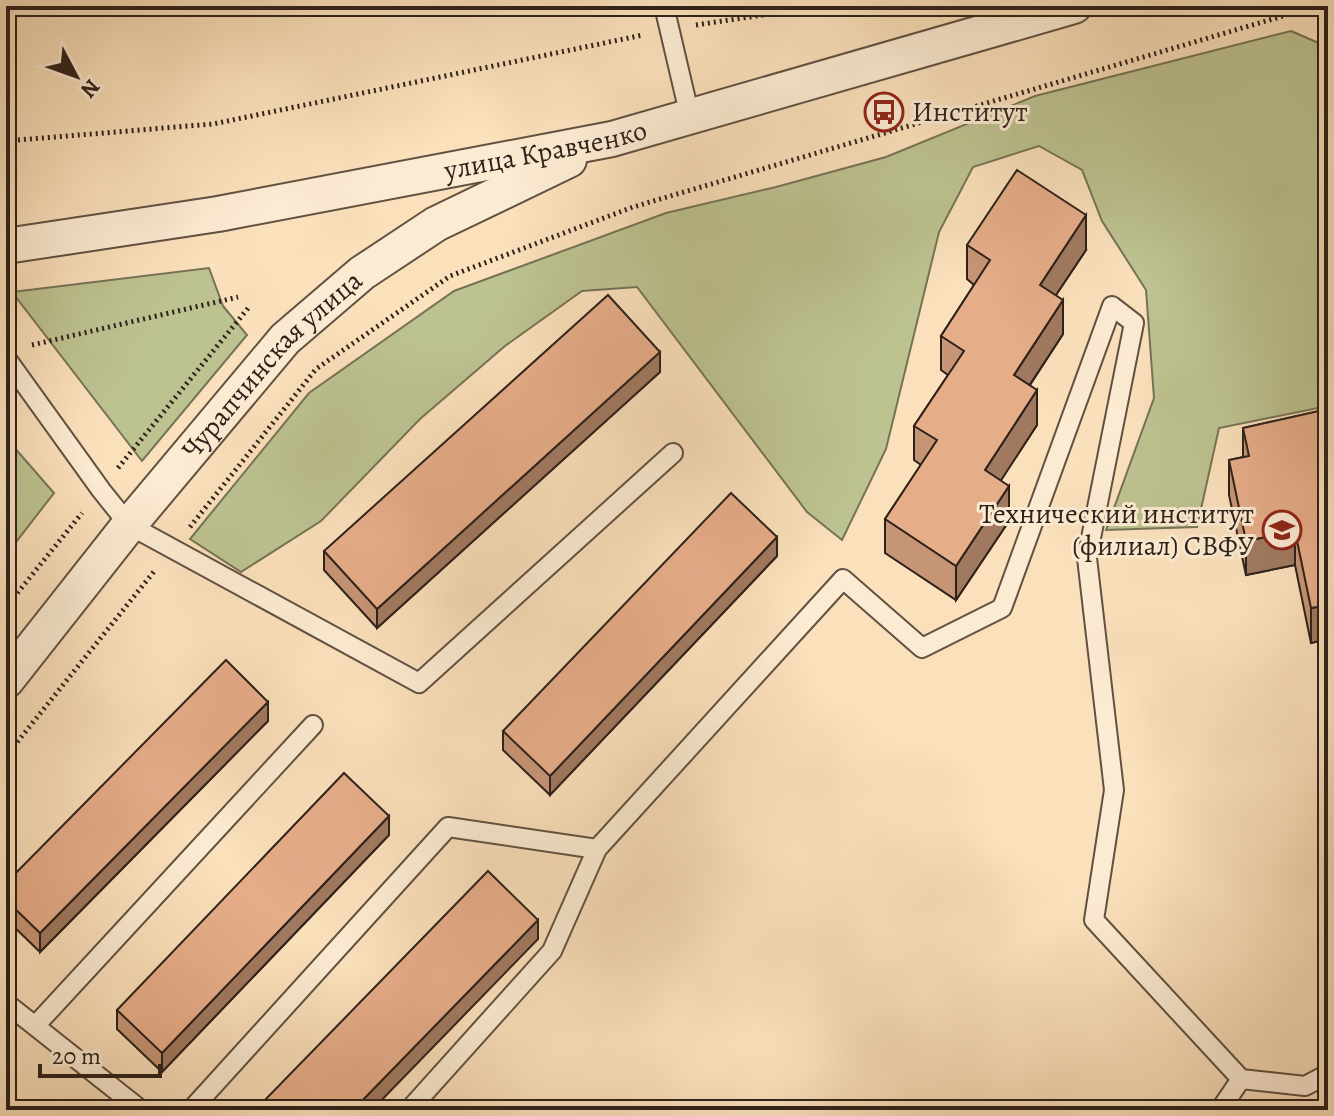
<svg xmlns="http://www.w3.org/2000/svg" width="1334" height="1116" font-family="Alegreya,serif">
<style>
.green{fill:#bdc291;stroke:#767256;stroke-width:2}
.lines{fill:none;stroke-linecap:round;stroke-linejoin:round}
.lane-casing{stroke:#615142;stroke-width:22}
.street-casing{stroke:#615142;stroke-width:38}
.path{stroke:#2e211a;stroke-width:5;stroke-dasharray:2 4;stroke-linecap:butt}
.lane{stroke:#fcebd3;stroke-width:18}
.street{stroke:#fcebd3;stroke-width:34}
.wall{fill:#c69576;stroke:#2e211a;stroke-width:2}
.shaded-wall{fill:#a17960;stroke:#2e211a;stroke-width:2}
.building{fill:#e6ad89;stroke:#2e211a;stroke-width:2}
.labels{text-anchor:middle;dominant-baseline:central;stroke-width:6;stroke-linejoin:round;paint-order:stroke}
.poi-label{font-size:28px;fill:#2e211a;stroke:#fcebd3;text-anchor:start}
.street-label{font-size:28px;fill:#2e211a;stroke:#fcebd3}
</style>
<rect width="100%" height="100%" fill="#fae0bb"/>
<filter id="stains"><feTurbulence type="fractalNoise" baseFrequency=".0025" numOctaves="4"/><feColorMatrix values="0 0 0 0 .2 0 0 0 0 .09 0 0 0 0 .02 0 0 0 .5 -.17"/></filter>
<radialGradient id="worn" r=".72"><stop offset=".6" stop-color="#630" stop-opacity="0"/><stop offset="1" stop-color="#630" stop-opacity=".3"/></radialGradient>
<path class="green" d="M 1291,31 L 1328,47 L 1328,406 L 1219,428 L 1197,527 L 1106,530 L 1154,398 L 1146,290 L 1102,221 L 1082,170 L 1039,146 L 973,167 L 939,232 L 886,449 L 842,540 L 807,512 L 637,287 L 582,291 L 505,346 L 420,419 L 321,521 L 241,572 L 190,539 L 309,393 L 454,291 L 666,213 L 776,187 L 886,157 L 1035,96 Z
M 209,268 L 223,306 L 247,335 L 142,461 L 12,292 Z
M 6,438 L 54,493 L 6,555 Z"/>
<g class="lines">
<defs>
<path id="lane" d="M 664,6 L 690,117
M 6,358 L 101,490 L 129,525 L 419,683 L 673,453
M 6,1003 L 141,1110
M 35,1026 L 313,725
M 191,1110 L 448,827 L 597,849
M 409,1110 L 552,951 L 597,849 L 843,579 L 922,648 L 1002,608 L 1112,306 L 1134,323 L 1087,558 L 1114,790 L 1094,920 L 1241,1079 L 1305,1086 L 1328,1074
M 1220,1110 L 1241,1079"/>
<g id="street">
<path id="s1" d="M 6,246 L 218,214 L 612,139 L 1074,6"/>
<path id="s2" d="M 6,681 L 129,525 L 285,339 L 362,273 L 436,224 L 569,160"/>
</g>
</defs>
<use href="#lane" class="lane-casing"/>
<use href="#street" class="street-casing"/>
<path class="path" d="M 696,25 L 776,13 L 804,6
M 6,141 L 213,124 L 643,35
M 32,345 L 238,297
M 118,468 L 249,307
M 190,527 L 316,369 L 450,276 L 633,207 L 1317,6
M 6,607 L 82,513
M 6,756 L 156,569"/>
<use href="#lane" class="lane"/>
<use href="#street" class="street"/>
</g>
<path class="wall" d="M 967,245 L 1086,250 L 1056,295 L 1063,334 L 1030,385 L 1037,425 L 1000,481 L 1009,521 L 956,600 L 885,553 L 885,519 L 921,465 L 914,460 L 914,426 L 948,375 L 941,370 L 941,336 L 974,285 L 967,279 Z
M 660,372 L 377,628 L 324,570 L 324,551 Z
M 1328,409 L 1328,639 L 1311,643 L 1295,565 L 1246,575 L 1229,495 L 1229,460 L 1243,457 L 1243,428 Z
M 777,556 L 550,795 L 503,750 L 503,731 Z
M 268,721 L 40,952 L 6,919 L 6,883 Z
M 389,835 L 162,1072 L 117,1029 L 117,1010 Z"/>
<path class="shaded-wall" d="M 1086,215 L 1086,250 L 1040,319 L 1040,285 Z
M 1063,300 L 1063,334 L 1014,409 L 1014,375 Z
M 660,352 L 660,372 L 377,628 L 377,609 Z
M 1037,390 L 1037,425 L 985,505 L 985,470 Z
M 1009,486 L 1009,521 L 956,600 L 956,566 Z
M 1295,531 L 1295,565 L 1246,575 L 1246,541 Z
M 777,537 L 777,556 L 550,795 L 550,776 Z
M 1328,605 L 1328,639 L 1311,643 L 1311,608 Z
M 268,702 L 268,721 L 40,952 L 40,933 Z
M 389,816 L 389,835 L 162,1072 L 162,1053 Z
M 538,920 L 538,939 L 372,1110 L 353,1110 Z"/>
<path class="building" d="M 1017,170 L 1086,215 L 1040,285 L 1063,300 L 1014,375 L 1037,390 L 985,470 L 1009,486 L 956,566 L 885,519 L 937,440 L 914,426 L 964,351 L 941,336 L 990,260 L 967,245 Z
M 608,295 L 660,352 L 377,609 L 324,551 Z
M 1328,409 L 1328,605 L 1311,608 L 1295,531 L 1246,541 L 1229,460 L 1249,456 L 1243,428 Z
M 731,493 L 777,537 L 550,776 L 503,731 Z
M 226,660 L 268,702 L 40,933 L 6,900 L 6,883 Z
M 344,773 L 389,816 L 162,1053 L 117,1010 Z
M 488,871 L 538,920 L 353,1110 L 269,1110 L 262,1103 Z"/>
<defs>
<symbol id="bus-ring" viewBox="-11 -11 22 22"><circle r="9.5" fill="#fcebd3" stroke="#8f2418" stroke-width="1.5"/><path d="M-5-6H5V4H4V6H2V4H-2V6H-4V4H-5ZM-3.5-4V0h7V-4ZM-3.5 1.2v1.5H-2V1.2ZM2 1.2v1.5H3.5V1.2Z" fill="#8f2418"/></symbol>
<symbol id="university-ring" viewBox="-11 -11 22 22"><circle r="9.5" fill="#fcebd3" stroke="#8f2418" stroke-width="1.5"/><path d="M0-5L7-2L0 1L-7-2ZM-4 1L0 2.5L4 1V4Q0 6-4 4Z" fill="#8f2418"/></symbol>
</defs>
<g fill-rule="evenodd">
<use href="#bus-ring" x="862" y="90" width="44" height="44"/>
<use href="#university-ring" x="1260" y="508" width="44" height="44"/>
</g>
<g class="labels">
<g class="poi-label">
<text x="912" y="112">Институт</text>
<text x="1254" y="514" text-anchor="end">Технический институт<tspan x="1254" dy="32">(филиал) СВФУ</tspan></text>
</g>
<g class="street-label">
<text stroke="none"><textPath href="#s1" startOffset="548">улица Кравченко</textPath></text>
<text stroke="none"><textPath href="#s2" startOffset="414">Чурапчинская улица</textPath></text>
</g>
</g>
<rect width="1334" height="1116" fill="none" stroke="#fae0bb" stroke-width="32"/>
<rect x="8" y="8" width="1318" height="1100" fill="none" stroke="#2e211a" stroke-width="4"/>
<rect x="16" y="16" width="1302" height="1084" fill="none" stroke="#2e211a" stroke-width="2"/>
<g transform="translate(76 76) rotate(131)" stroke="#fcebd3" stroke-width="6" paint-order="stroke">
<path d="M0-6L14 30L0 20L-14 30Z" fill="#2e211a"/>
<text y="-12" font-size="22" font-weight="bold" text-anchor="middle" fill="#2e211a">N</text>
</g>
<path d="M40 1064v12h120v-12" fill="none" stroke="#2e211a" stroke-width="4"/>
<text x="52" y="1064" font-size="24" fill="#2e211a" stroke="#fcebd3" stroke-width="6" paint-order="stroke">20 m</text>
<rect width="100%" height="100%" filter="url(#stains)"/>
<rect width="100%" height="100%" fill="url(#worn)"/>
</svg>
